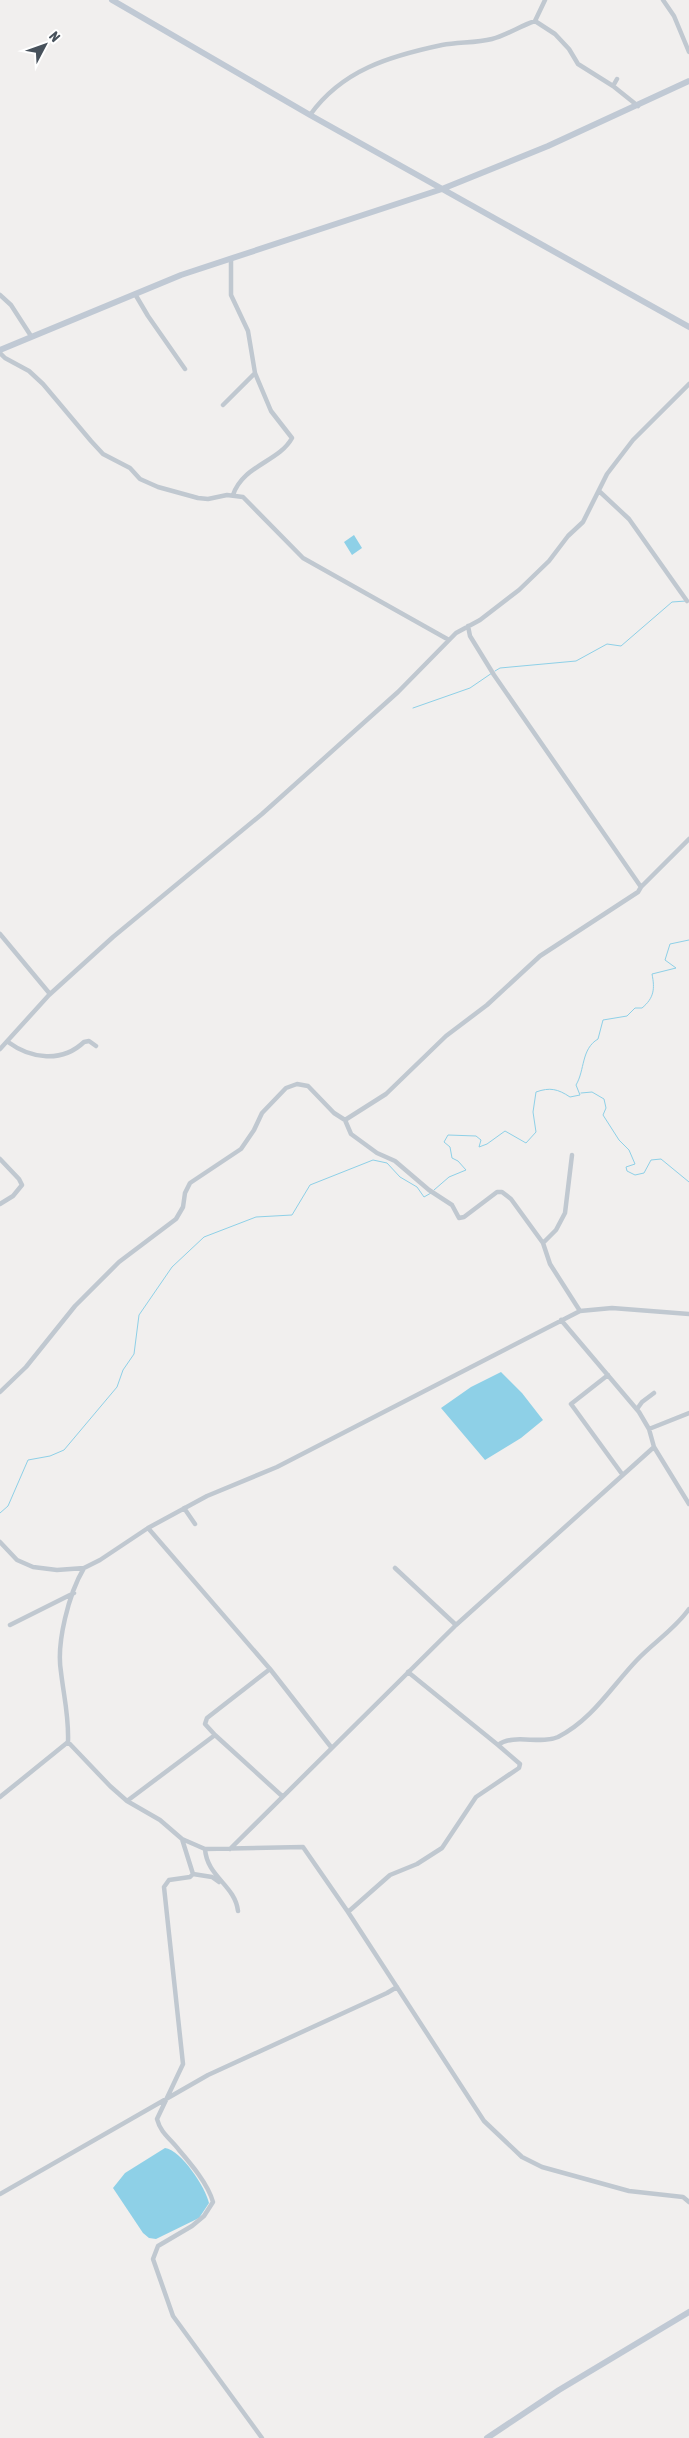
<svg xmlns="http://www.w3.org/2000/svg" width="689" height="2438" font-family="'Asap Condensed',sans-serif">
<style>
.water{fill:#8ed0e7}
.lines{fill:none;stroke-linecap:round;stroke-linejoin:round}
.stream{stroke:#8ed0e7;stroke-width:1}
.street{stroke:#c0c8d0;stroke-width:4.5}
.secondary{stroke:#c0c9d4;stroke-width:6}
</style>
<rect width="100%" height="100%" fill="#f1efee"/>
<path class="water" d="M 354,535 L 362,548 L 352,555 L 344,542 Z
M 501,1372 L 522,1393 L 543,1420 L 521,1438 L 485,1460 L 441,1408 L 471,1387 Z
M 165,2148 C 181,2150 206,2188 209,2203 L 199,2218 L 156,2239 L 149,2238 L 143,2233 L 113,2188 L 125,2173 Z"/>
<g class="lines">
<path class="stream" d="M 495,671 L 500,668 L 576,661 L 607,644 L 621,646 L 672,602 L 686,601
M 413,708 L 470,688 L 492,673
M 581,1093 L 592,1092 L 604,1099 L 606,1108 L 603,1115 L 619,1140 L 629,1150 L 635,1164 L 626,1167 L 627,1171 L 635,1175 L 644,1173 L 651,1160 L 661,1159 L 689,1182
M 434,1190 L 449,1177 L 466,1170 L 458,1161 L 452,1158 L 450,1147 L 444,1142 L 448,1135 L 476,1136 L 481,1140 L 479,1147 L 487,1144 L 505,1131 L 526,1143 L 536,1132 L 533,1112 L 536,1092 C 550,1087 558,1089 570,1097 L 580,1095 L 576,1085 C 585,1070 581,1049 598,1039 L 603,1020 L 627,1016 L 635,1008 L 642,1008 C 654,998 655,989 652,974 L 676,968 L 665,960 L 670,944 L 689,940
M 0,1513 L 8,1506 L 28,1460 L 50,1456 L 64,1450 L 117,1387 L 123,1370 L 134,1354 L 139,1315 L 172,1267 L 204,1237 L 256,1217 L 292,1215 L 310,1185 L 373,1160 L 387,1163 L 400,1177 L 417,1187 L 424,1197 L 431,1193"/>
<path class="street" d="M 663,0 L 674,16 L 689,52
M 535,21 L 545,0
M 613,86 L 617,79
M 310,115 C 342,70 390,56 442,45 C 459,42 476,43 492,39 C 507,35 520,26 535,21 L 555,34 L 569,49 L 578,64 L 613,86 L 638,106
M 231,259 L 231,295 L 248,331 L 255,373 L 271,411 L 292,438 C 279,462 243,465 233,495
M 135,294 L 148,316 L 185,369
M 0,295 L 11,305 L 31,336
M 0,353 L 5,358 L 29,371 L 43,384 L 91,441 L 103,454 L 130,468 L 140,479 L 158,487 L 198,498 L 208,499 L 227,495 L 243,497 L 303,558 L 449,640
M 223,405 L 255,373
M 599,491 L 629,519 L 687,601
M 641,887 L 689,839
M 0,934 L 50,994
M 8,1042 C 31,1059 62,1063 84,1042 L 89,1041 L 96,1046
M 0,1049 L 49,995 L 113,937 L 262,814 L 398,692 L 456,633 L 480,620 L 519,590 L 549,561 L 568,536 L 583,522 L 607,474 L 633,440 L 689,384
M 345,1120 L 386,1094 L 446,1036 L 487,1005 L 540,956 L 638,892 L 641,887 L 494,675 L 470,636 L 468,626
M 0,1159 L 19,1179 L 22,1185 L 13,1196 L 0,1204
M 543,1243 L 556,1230 L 565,1213 L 572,1155
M 561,1320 L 639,1412 L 649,1429 L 654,1447 L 689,1504
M 608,1375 L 571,1404 L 622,1474
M 0,1392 L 26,1367 L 75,1306 L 119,1262 L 176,1219 L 183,1207 L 185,1193 L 190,1183 L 241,1149 L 254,1130 L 262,1113 L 286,1088 L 297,1084 L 308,1086 L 334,1113 L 345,1120 L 351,1134 L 377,1153 L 395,1161 L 429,1190 L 452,1205 L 459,1218 L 464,1217 L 497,1192 L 502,1192 L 511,1199 L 543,1243 L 550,1264 L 580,1311
M 637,1409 L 642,1402 L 654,1393
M 649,1429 L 689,1413
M 184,1508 L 195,1524
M 148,1528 L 270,1669 L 207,1718 L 205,1724 L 215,1735
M 0,1542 L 17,1560 L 33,1567 L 57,1570 L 84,1568 L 100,1560 L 148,1528 L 207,1496 L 277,1467 L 580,1311 L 612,1308 L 689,1314
M 395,1568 L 456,1625
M 10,1625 L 74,1593
M 270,1669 L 331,1747
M 408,1672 L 498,1745
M 68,1742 L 110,1786 L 127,1801 L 160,1820 L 182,1839 L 205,1849 L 303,1847 L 348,1912 L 484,2121 L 522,2157 L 542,2167 L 629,2191 L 683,2197 L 689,2202
M 0,1797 L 68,1742 C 69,1716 64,1698 61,1672 C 56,1643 69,1593 84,1568
M 127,1801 L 215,1735 L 282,1796
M 182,1839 L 193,1874 L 190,1877 L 169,1880 L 164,1887 L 183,2064 L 157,2119 C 161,2134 170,2138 179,2150 C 191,2164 208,2184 213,2202 L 204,2216 L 192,2226 L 158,2246 L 153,2259 L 173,2316 L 262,2438
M 205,1849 C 207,1877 235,1885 238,1911
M 230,1849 L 456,1625 L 654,1447
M 193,1874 L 212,1877 L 219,1882
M 348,1912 L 390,1875 L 417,1864 L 442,1848 L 476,1797 L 519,1768 L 520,1764 L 498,1745 C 514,1733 540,1745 558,1737 C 592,1720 612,1686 637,1660 C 654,1642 675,1629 689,1609
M 0,2194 L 208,2075 L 387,1993 L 397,1987"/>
<path class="secondary" d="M 112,0 L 310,115 L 689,327
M 0,350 L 181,275 L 442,189 L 548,146 L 689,81
M 487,2438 L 559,2390 L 689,2312"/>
</g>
<g transform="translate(45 45) rotate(49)" stroke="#ffffff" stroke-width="4" paint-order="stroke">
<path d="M0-4L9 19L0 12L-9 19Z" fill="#47515b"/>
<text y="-8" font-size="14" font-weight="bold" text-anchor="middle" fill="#47515b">N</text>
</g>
</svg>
